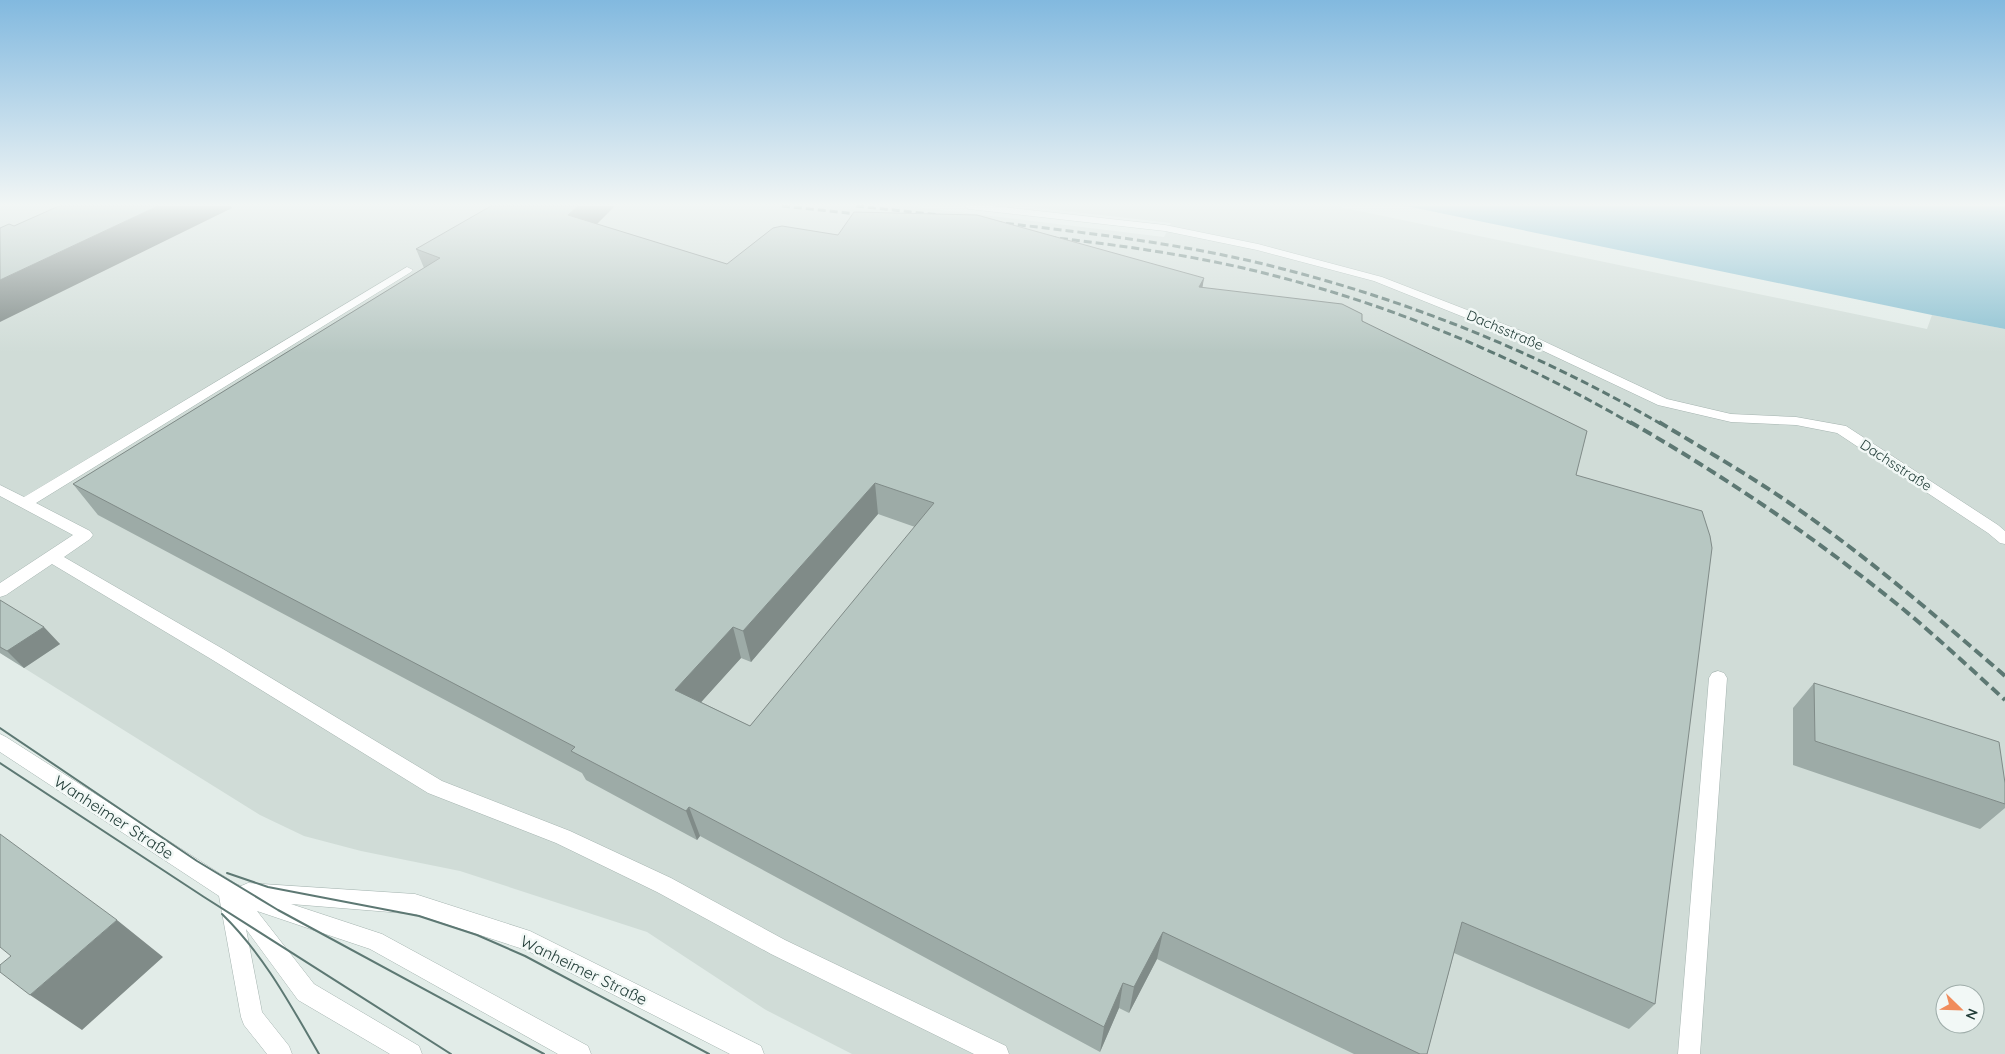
<svg xmlns="http://www.w3.org/2000/svg" width="2005" height="1054" font-family="Quicksand,sans-serif">
<style>
.built{fill:#d0dcd7;fill-rule:evenodd}
.water{fill:#8ac0d1}
.lines{fill:none;stroke-linecap:round;stroke-linejoin:round}
.minor-casing{stroke:#a5b4b0;stroke-width:1}
.minor{fill:#fff;fill-rule:evenodd}
.tram{stroke:#5d7873;stroke-width:2}
.rail-far1{stroke:#5d7873;stroke-width:3;stroke-dasharray:8 4;stroke-linecap:butt}
.rail{stroke:#5d7873;stroke-width:4;stroke-dasharray:10 5;stroke-linecap:butt}
.wall{fill:#9daba7;fill-rule:evenodd}
.shaded-wall{fill:#808b88}
.building{fill:#b7c7c2;stroke:#808b88;fill-rule:evenodd}
.labels{text-anchor:middle;dominant-baseline:central;stroke-width:5;stroke-linejoin:round;paint-order:stroke}
.street-label{font-size:14px;fill:#223d38;stroke:#f2f8f6}
.near-street-label{font-size:16px;fill:#223d38;stroke:#f2f8f6}
</style>
<rect width="100%" height="100%" fill="#e2ece8"/>
<path class="built" d="M 0,206 L 908,206 L 1164,237 L 1171,223 L 1021,206 L 1335,206 L 1927,329 L 1932,315 L 2005,329 L 2005,1054 L 852,1054 L 766,1010 L 647,932 L 460,871 L 361,851 L 304,836 L 260,815 L 0,653 ZM 1945,994 L 1975,994 L 1975,1024 L 1945,1024 Z"/>
<path class="water" d="M 1406,206 L 2005,206 L 2005,329 L 1932,315 Z"/>
<g class="lines">
<defs>
<path id="minor" d="M 964,206 L 993,206 L 1165,225 L 1258,244 L 1382,277 L 1524,332 L 1667,399 L 1731,414 L 1796,417 L 1846,426 L 1998,525 L 2005,531 L 2005,544 L 2000,543 L 1988,533 L 1837,433 L 1796,425 L 1731,422 L 1658,405 L 1516,338 L 1374,281 L 1257,250 L 1165,231 L 969,209 Z
M 407,267 L 413,270 L 411,272 L 36,503 L 90,531 L 93,535 L 90,539 L 64,557 L 223,649 L 442,781 L 570,831 L 671,878 L 785,940 L 1006,1046 L 1009,1054 L 974,1054 L 771,954 L 657,892 L 556,843 L 428,793 L 211,659 L 52,564 L 6,595 L 0,597 L 0,583 L 73,535 L 0,496 L 0,485 L 24,497 Z
M 1718,671 L 1724,673 L 1727,678 L 1700,1054 L 1678,1054 L 1709,678 L 1712,673 Z
M 0,734 L 6,737 L 236,884 L 241,886 L 248,883 L 415,894 L 530,931 L 761,1046 L 764,1054 L 730,1054 L 526,950 L 415,914 L 291,904 L 382,934 L 588,1046 L 591,1054 L 558,1054 L 370,949 L 257,911 L 314,984 L 419,1046 L 422,1054 L 390,1054 L 298,1000 L 246,929 L 262,1012 L 289,1046 L 292,1054 L 267,1054 L 244,1025 L 241,1017 L 219,896 L 0,752 Z"/>
</defs>
<use href="#minor" class="minor-casing"/>
<use href="#minor" class="minor"/>
<path class="tram" d="M 0,728 L 197,861 L 278,910 L 544,1054
M 0,763 L 204,897 L 451,1054
M 227,873 L 268,887 L 419,916 L 477,935 L 525,956 L 709,1054
M 222,914 C 264,955 290,1004 319,1054"/>
<path class="rail-far1" d="M 782,206 L 867,215
M 856,206 L 940,215
M 994,222 C 1081,232 1169,242 1255,262 C 1398,296 1534,350 1661,424
M 1048,237 C 1127,246 1206,257 1283,278 C 1405,310 1523,361 1632,424"/>
<path class="rail" d="M 1630,422 C 1726,477 1817,539 1903,609 C 1938,638 1971,669 2005,700
M 1659,422 C 1702,448 1747,474 1788,502 C 1865,555 1935,615 2005,676"/>
</g>
<path class="wall" d="M 597,224 L 727,264 L 838,235 L 1204,278 L 1202,287 L 1362,321 L 1576,475 L 1655,1004 L 1629,1029 L 1454,953 L 1427,1054 L 1354,1054 L 1157,959 L 1129,1013 L 1119,1008 L 1100,1052 L 700,836 L 697,840 L 586,780 L 582,773 L 98,515 L 73,484 L 424,268 L 416,249 ZM 878,514 L 915,527 L 750,726 L 701,702 L 741,658 L 751,662 Z
M 0,600 L 60,644 L 24,668 L 0,653 Z
M 1814,683 L 2005,783 L 2005,808 L 1980,829 L 1793,765 L 1793,708 Z"/>
<path class="shaded-wall" d="M 158,206 L 231,206 L 232,208 L 0,322 L 0,280 Z
M 578,206 L 615,206 L 577,244 L 568,215 Z
M 1204,278 L 1199,308 L 1199,287 Z
M 875,483 L 878,514 L 751,662 L 743,631 Z
M 44,627 L 60,644 L 24,668 L 7,651 Z
M 733,627 L 741,658 L 685,720 L 675,690 Z
M 689,807 L 700,836 L 697,840 L 686,811 Z
M 117,920 L 163,957 L 82,1030 L 30,995 Z
M 1163,932 L 1157,959 L 1129,1013 L 1134,987 Z
M 1123,983 L 1119,1008 L 1100,1052 L 1104,1027 Z"/>
<path class="building" d="M 59,206 L 158,206 L 0,280 L 0,228 L 9,224 L 14,226 Z
M 491,206 L 578,206 L 568,215 L 727,264 L 773,228 L 782,226 L 838,235 L 854,212 L 977,215 L 1204,278 L 1199,287 L 1342,304 L 1362,314 L 1362,321 L 1587,431 L 1576,475 L 1702,511 L 1710,536 L 1712,548 L 1655,1004 L 1462,922 L 1427,1054 L 1420,1054 L 1163,932 L 1134,987 L 1123,983 L 1104,1027 L 689,807 L 686,811 L 571,751 L 575,747 L 73,484 L 440,258 L 416,249 ZM 875,483 L 934,503 L 750,726 L 675,690 L 733,627 L 743,631 Z
M 0,600 L 44,627 L 7,651 L 0,647 Z
M 1814,683 L 1999,742 L 2005,783 L 2005,804 L 1815,741 Z
M 0,834 L 117,920 L 30,995 L 0,972 L 0,965 L 11,956 L 0,947 Z"/>
<linearGradient id="sky" x2="0" y2="1"><stop stop-color="#82b9df"/><stop offset="0.58" stop-color="#f2f6f5"/><stop offset="1" stop-color="#f2f6f5" stop-opacity="0"/></linearGradient>
<rect width="2005" height="353" fill="url(#sky)"/>
<g class="labels">
<g class="street-label">
<text transform="translate(1505 330) rotate(23)">Dachsstraße</text>
<text transform="translate(1896 465) rotate(33)">Dachsstraße</text>
</g>
<g class="near-street-label">
<text transform="translate(114 817) rotate(33)">Wanheimer Straße</text>
<text transform="translate(584 970) rotate(26)">Wanheimer Straße</text>
</g>
</g>
<g transform="translate(1960 1009) rotate(113)"><circle r="24" fill="#f2f8f6" stroke="#9fadaa"/>
<path d="M0-4L9 19L0 12L-9 19Z" fill="#f08c5c"/>
<text y="-8" font-size="14" font-weight="bold" text-anchor="middle" fill="#223d38">N</text>
</g>
</svg>
